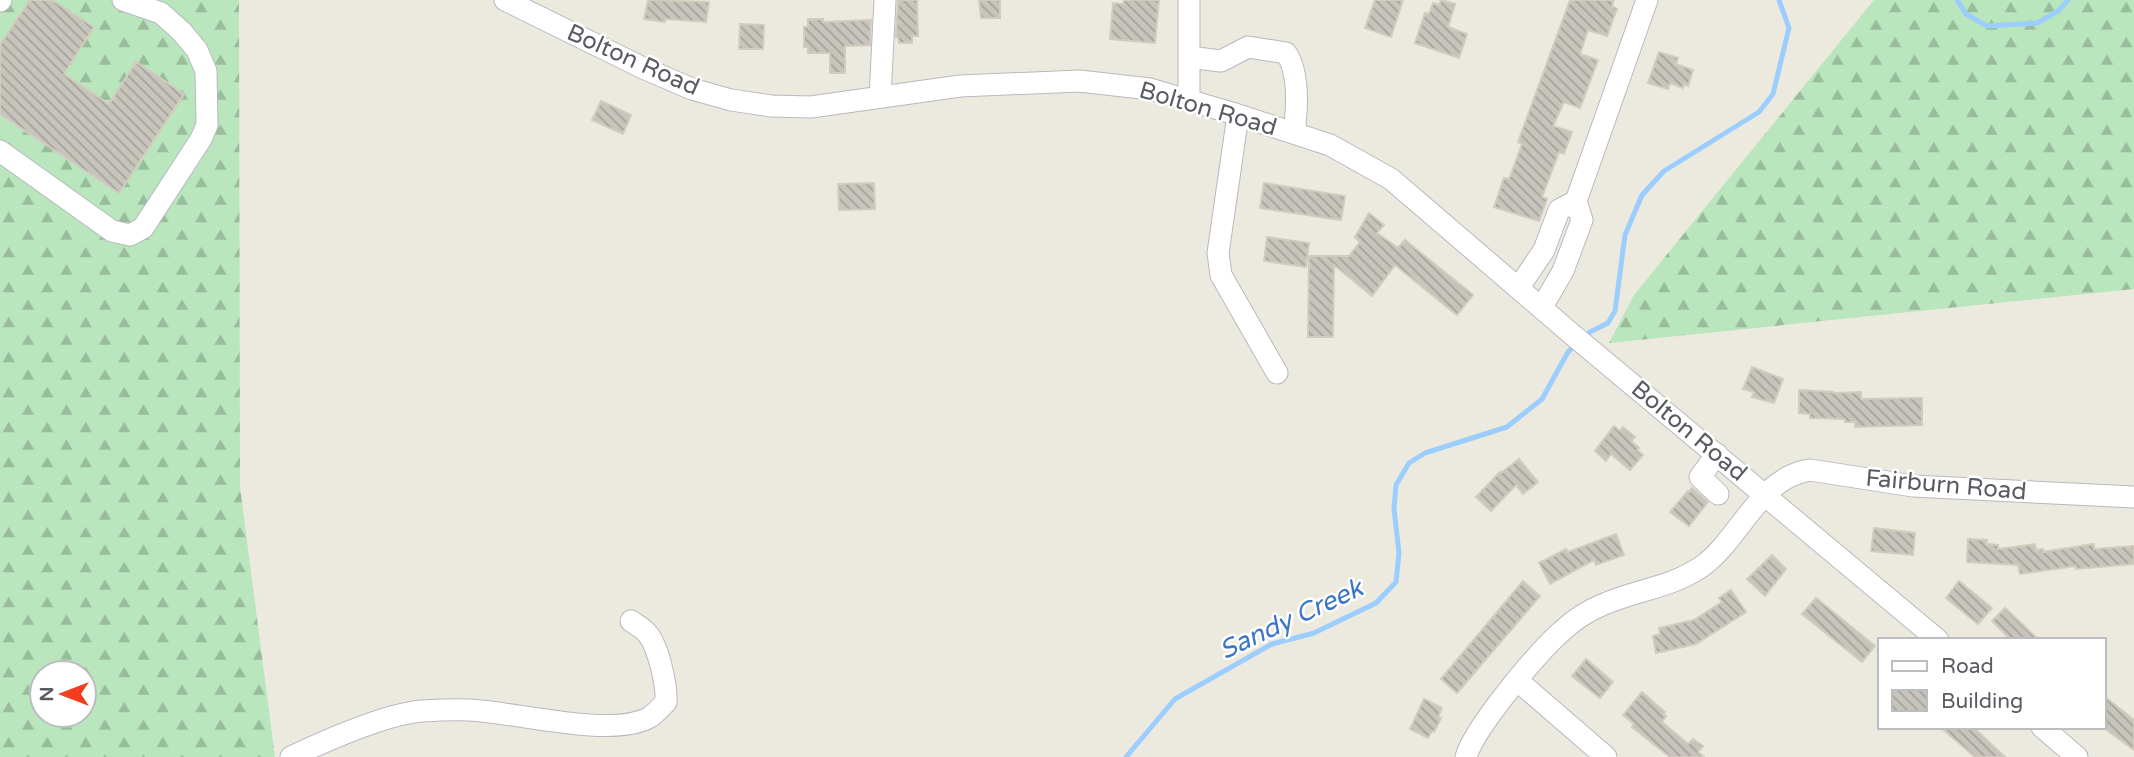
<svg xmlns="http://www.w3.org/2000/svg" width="2134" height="757" font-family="'Varela Round',sans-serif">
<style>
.forest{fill:url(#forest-firs);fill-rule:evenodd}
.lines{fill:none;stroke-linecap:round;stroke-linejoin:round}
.stream{stroke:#9ccdff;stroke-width:5}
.building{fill:url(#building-back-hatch);stroke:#d1ccbd;stroke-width:2}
.minor-casing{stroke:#b7b9bf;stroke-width:23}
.minor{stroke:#fff;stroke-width:21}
.labels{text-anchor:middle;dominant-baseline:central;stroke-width:5;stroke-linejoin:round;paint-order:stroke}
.street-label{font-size:24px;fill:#585b61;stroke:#fff}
.water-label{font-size:26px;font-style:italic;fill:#3975c8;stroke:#fff}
</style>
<defs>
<pattern id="forest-firs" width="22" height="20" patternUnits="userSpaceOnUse" patternTransform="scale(1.75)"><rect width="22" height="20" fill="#b9e6bc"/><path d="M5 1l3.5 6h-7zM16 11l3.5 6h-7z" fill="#99bd9c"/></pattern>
<pattern id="building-back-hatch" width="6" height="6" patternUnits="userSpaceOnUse" patternTransform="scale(1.75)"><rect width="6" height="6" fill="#c7c4bc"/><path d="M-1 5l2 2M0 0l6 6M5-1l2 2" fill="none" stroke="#a4a29c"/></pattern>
</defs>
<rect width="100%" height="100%" fill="#eceade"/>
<path class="forest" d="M 0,0 L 239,0 L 240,487 L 275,757 L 0,757 ZM 42,673 L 84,673 L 84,715 L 42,715 Z
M 1874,0 L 2134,0 L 2134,289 L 1609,343 L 1634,295 Z"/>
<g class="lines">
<path class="stream" d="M 1957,0 L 1966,14 L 1987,26 L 2037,23 L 2058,11 L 2068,0
M 1583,339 L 1590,332 L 1608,323 L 1615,311 L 1625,235 L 1642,195 L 1664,171 L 1759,112 L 1773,94 L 1789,28 L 1779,0
M 1126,757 L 1175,699 L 1272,644 L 1314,633 L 1376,603 L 1396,582 L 1399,553 L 1394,509 L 1396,485 L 1409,463 L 1425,453 L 1507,427 L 1542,399 L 1568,352 L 1575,345"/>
</g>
<path class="building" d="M 30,0 L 52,0 L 94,27 L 64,74 L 109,104 L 136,62 L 184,94 L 119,193 L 0,114 L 0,45 Z
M 648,0 L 709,2 L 706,22 L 665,19 L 665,22 L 644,19 Z
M 898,0 L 917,0 L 918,36 L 912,36 L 912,43 L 899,43 L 898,37 L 896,37 Z
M 979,0 L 1000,0 L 1000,18 L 981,18 Z
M 1124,0 L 1159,0 L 1155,43 L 1110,39 L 1113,3 L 1123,4 Z
M 1375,0 L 1403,0 L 1391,37 L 1365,28 Z
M 1441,0 L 1455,4 L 1448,27 L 1467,34 L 1459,58 L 1415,43 L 1425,13 L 1429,14 L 1433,3 L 1439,5 Z
M 1570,0 L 1614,0 L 1612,6 L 1617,9 L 1607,36 L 1588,30 L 1580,54 L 1598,60 L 1580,108 L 1564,102 L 1553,126 L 1572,132 L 1564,154 L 1559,152 L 1542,197 L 1547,199 L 1539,221 L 1494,207 L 1504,178 L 1509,179 L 1522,144 L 1518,142 Z
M 808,19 L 823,19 L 823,22 L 871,20 L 870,45 L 845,46 L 845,73 L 830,73 L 830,53 L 808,53 L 808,47 L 804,47 L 804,27 L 808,27 Z
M 740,24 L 764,25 L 763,49 L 739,49 Z
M 1659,52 L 1678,58 L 1676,64 L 1693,70 L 1688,86 L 1684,84 L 1683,88 L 1670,83 L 1668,89 L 1648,83 Z
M 601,101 L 631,115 L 623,134 L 592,120 Z
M 874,183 L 875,209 L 839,210 L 838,184 Z
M 1264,183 L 1345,196 L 1341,220 L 1260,208 Z
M 1369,213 L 1384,225 L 1377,233 L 1398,248 L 1405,240 L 1473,295 L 1457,315 L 1395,265 L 1372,296 L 1334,265 L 1333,337 L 1308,337 L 1309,256 L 1349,256 L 1360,242 L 1355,237 Z
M 1267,237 L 1309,243 L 1306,267 L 1264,261 Z
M 1752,367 L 1783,379 L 1774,403 L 1752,397 L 1754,392 L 1743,389 Z
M 1799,390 L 1833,392 L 1833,393 L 1861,392 L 1861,399 L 1922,398 L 1922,425 L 1855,427 L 1855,422 L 1845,422 L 1845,419 L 1810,418 L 1810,414 L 1799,413 Z
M 1614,426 L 1620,431 L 1623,427 L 1635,437 L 1631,441 L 1639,448 L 1637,450 L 1643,455 L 1630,470 L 1611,454 L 1606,461 L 1595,451 Z
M 1519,459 L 1538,482 L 1523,494 L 1516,485 L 1491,511 L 1476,497 L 1500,472 L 1501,473 Z
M 1692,488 L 1708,502 L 1689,526 L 1670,512 L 1688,491 L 1689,492 Z
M 1874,528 L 1915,533 L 1913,555 L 1871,551 Z
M 1616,534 L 1624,555 L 1596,565 L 1594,560 L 1550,584 L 1539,563 L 1566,549 L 1568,552 Z
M 1968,539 L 1987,540 L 1986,544 L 1998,545 L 1998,549 L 2035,544 L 2036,550 L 2043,549 L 2043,552 L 2094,544 L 2094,549 L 2134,546 L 2134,564 L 2076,569 L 2076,566 L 2020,574 L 2018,565 L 1967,562 Z
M 1772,555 L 1786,569 L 1765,596 L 1747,579 Z
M 1523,581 L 1540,596 L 1457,693 L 1441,679 Z
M 1959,581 L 1992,608 L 1978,624 L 1946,598 Z
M 1731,590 L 1746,612 L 1696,644 L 1656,653 L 1653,636 L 1660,634 L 1659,628 L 1694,620 L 1722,602 L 1719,598 Z
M 1816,598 L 1875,646 L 1862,662 L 1802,614 Z
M 2005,608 L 2039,640 L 2011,640 L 1992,621 Z
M 1586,659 L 1613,682 L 1600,698 L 1572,676 Z
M 1642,692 L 1665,712 L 1663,714 L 1666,716 L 1662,722 L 1688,744 L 1693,739 L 1703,746 L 1698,752 L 1704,757 L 1670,757 L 1632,727 L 1634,724 L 1623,715 Z
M 2104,696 L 2134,720 L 2134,750 L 2104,728 Z
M 1424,699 L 1442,708 L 1438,717 L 1441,718 L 1434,732 L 1432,731 L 1428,738 L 1410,729 Z
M 1940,727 L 1973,727 L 2005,757 L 1975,757 Z"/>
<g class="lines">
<defs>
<path id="minor" d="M 505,0 L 641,67 L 692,89 L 731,100 L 771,106 L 811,107 L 960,86 L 1079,81 L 1150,89 L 1232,113 L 1330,145 L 1391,179 L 1574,336 L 1938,640
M 0,1 L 1,0
M 1189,57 L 1221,61 L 1248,47 L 1286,53 C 1300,73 1297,110 1294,133
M 880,97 L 885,0
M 1189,100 L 1189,0
M 1238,115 L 1218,253 L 1221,275 L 1277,373
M 0,151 L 112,231 L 130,235 L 143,228 L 201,139 L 207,125 L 206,71 L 197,50 L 182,32 L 161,13 L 123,0
M 1519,287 L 1544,250 L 1559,210 L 1576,201
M 1542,307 L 1563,271 L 1582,220 L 1576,201 L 1647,0
M 1717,454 L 1700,477 L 1718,494
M 1518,681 L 1606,757
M 2042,727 L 2077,757
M 291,757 C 325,741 385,714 422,711 C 437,710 454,709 470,710 C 515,712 612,739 650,717 C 656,713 661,707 666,702 C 667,685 658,643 645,631 C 641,627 635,624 631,621
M 1466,757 C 1474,728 1538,652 1562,631 C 1574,620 1587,611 1602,605 C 1635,590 1670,588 1701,567 C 1740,540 1759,477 1810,470 L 1913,486 L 2134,497"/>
</defs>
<use href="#minor" class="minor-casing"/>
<use href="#minor" class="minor"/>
</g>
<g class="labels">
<g class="street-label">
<text transform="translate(633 60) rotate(24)">Bolton Road</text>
<text transform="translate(1208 109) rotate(16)">Bolton Road</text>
<text transform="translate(1689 431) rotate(40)">Bolton Road</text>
<text transform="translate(1946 485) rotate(5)">Fairburn Road</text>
</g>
<g class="water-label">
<text transform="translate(1291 619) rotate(-25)">Sandy Creek</text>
</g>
</g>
<rect x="1878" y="638" width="228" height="91" fill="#ffffff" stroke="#bcbdc0" stroke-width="2"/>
<rect x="1892" y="661" width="35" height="10" fill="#ffffff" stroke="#bcbdc0" stroke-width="2"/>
<text x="1941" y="673" font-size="21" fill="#585b61">Road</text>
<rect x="1892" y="690" width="35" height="21" fill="url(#building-back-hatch)" stroke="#bcbdc0" stroke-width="2"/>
<text x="1941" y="708" font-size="21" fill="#585b61">Building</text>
<g transform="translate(63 694) rotate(270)"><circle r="33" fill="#ffffff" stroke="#bcbdc0" stroke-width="2"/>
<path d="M0-5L12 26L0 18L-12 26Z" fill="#f23d1e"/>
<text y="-10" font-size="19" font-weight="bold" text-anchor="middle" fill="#585b61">N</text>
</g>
</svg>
